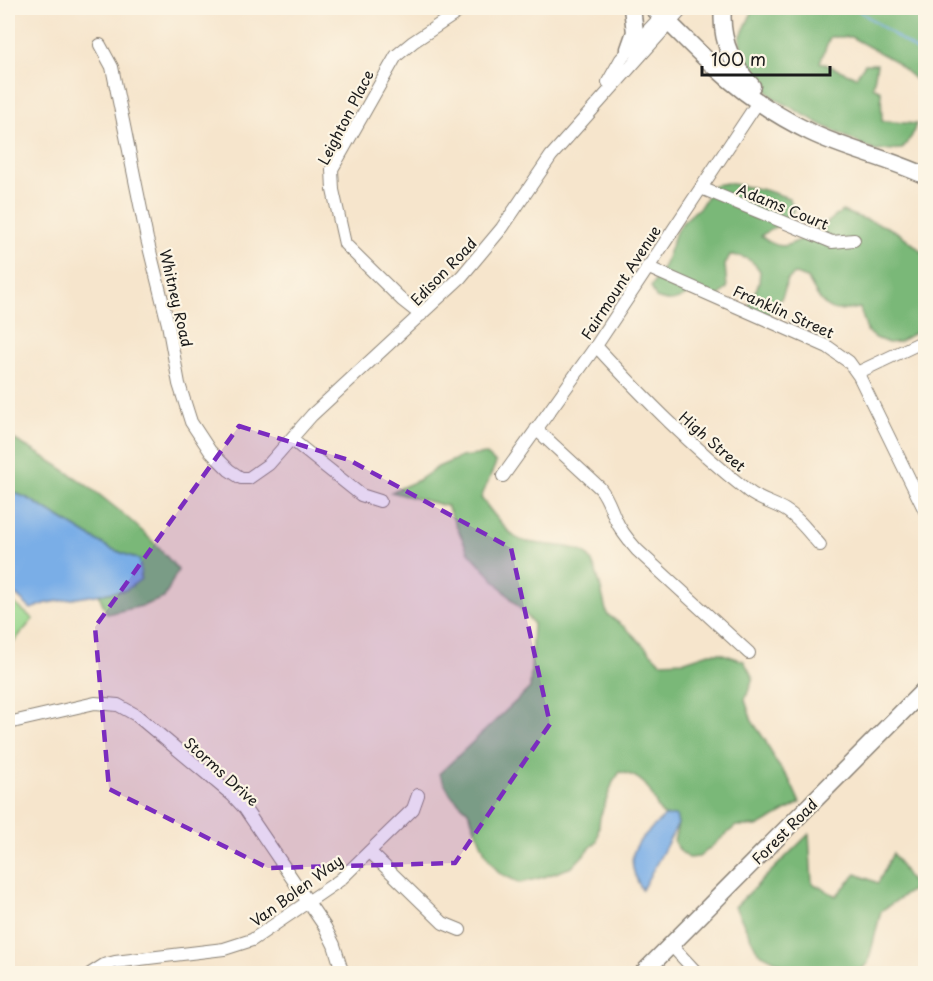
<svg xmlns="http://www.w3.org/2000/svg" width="933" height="981" font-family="'Playpen Sans',sans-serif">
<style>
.green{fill:#98d78d;stroke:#5a7a54;stroke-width:1.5}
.forest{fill:#7ab878;stroke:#4b6a4a;stroke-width:1.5}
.water{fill:#7aaee7;stroke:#4b6582;stroke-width:1.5}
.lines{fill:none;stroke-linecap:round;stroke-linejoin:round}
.stream{stroke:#7aaee7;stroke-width:2}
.minor-casing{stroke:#898074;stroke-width:14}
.major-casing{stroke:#898074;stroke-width:19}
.minor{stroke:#fff;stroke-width:12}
.major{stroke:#fff;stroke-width:16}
.marked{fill:#7b2cbf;fill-opacity:0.2;stroke:#7b2cbf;stroke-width:4.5;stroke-dasharray:12 8;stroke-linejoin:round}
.labels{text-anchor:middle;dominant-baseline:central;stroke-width:4.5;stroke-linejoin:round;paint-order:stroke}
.street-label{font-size:15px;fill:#1c1c1c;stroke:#fcf5e5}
</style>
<rect width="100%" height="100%" fill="#fcf5e5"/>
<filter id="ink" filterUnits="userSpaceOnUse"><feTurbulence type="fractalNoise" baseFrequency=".0167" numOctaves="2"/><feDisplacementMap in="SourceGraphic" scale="12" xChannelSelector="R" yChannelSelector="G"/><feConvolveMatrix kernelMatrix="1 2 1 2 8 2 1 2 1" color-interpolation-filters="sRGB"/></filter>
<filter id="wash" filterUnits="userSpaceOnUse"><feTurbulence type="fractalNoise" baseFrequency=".008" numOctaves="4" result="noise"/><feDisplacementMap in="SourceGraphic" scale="24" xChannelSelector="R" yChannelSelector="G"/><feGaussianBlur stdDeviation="1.35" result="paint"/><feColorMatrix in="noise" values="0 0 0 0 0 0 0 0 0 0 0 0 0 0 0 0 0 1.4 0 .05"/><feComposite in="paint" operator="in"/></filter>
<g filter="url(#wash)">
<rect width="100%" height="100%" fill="#f6e5cc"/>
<path class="green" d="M 8,598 L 33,619 L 8,649 Z"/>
<path class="forest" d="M 754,8 L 925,8 L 925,88 L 893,60 L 851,37 L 830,37 L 820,62 L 856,77 L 865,64 L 877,64 L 873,87 L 881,91 L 882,121 L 916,124 L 912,136 L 902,149 L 875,151 L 822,125 L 774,98 L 742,65 L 740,38 Z
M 727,183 L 765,190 L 789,198 L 794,209 C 785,226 775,225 761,236 C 767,241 775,246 783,246 C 801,243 829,222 842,211 C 857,217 872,221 887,227 C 901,233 915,245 925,255 L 925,327 L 899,342 L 888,343 L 876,338 L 867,331 L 860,308 C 853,309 846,310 840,310 C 822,311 815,290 807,278 L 795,274 L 786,281 C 785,298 776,307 764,319 L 752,317 L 749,305 L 759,283 L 760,271 C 752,259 744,256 730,255 L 725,265 L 727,288 L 719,296 L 709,301 L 699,295 L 688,294 C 676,302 669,303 656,298 L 651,287 L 664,266 L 676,232 L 683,222 L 701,206 L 714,185 Z
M 8,436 C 71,471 132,513 178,570 L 164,598 L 142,606 L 107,614 L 99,595 L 126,590 L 140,560 L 109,548 L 29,499 L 8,490 Z
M 486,454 L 496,463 L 481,498 C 491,510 503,528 515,537 C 533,549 577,541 589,557 C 598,568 603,600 607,614 L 627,629 L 660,662 L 685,661 L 709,653 L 720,653 L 744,661 L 753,678 L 745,700 L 752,721 L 765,740 L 776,762 L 790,781 L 800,803 L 759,826 L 736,826 L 699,857 L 689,858 L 680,851 L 674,841 L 678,824 L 676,816 C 672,816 669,817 666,816 C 651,811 658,778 620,772 L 613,782 L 600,817 L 597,841 L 572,867 L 544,877 L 520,883 L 499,873 L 486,855 L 468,811 L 451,795 L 439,774 L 530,688 L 533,623 L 468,551 L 447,506 L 391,492 L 419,480 L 438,467 L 461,457 Z
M 809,834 L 812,883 L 836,896 L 856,874 L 878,883 L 893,853 L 915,888 L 881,911 L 868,963 L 857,973 L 799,973 L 758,952 L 735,907 Z"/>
<path class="water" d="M 8,490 L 29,499 L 109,548 L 140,560 L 141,579 L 126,590 L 47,603 L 31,609 L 8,588 Z
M 665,816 L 676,816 L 678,824 L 642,890 C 620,853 638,841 665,816 Z"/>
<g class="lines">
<path class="stream" d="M 855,8 L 926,57"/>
</g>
</g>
<g filter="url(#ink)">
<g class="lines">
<defs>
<path id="minor" d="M 100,45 L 112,67 L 147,239 L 168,324 L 179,384 L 191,422 L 210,451 L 229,470 L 241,478 L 249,478 L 269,464 L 312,415 L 461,277 L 502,228 L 551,156 L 683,8
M 608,82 L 621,59 L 669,8
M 701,188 L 832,242 L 854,240
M 647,267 L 828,347 L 849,362 L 859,376 L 926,513
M 421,315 L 402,300 L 345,244 L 333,190 L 332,169 L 396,56 L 413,42 L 464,8
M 596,346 C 644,398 693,448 748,491 C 759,500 773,503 785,510 C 799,518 809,533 820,545
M 857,373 L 926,340
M 536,429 L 600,488 C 608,498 610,507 615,518 C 620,530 629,541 637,550 L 749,653
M 291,439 L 361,495 L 380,501
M 503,476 L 596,346 L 758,102
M 8,723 L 95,703 L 118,705 L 136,715 L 232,795 L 245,809 L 325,927 L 334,945 L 343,974
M 370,852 L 443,923 L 460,930
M 671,945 L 698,974
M 90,974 L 104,965 L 115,962 L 224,949 L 252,940 L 340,880 L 413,809 L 418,795"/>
<path id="major" d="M 653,8 C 675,27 694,49 716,68 C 743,93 777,116 810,132 C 847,150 888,158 926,176
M 723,8 C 720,39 731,64 752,86
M 629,49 L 635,32 L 632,8
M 642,974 L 926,688"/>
</defs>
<use href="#minor" class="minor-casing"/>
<use href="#major" class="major-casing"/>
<use href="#minor" class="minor"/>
<use href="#major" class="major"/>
</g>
</g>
<path class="marked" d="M 239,426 L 349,460 L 511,548 L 550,724 L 455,863 L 268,868 L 109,789 L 95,627 Z"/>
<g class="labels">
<g class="street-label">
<text transform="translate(345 117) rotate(-63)">Leighton Place</text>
<text transform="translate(783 206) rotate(22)">Adams Court</text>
<text transform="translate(443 271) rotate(-46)">Edison Road</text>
<text transform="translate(620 282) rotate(-57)">Fairmount Avenue</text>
<text transform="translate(177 298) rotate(77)">Whitney Road</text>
<text transform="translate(784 311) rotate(24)">Franklin Street</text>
<text transform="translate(713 441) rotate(41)">High Street</text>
<text transform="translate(222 771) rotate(42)">Storms Drive</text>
<text transform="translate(784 831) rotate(-45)">Forest Road</text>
<text transform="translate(296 890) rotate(-36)">Van Bolen Way</text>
</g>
</g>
<rect width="933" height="981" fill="none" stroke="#fcf5e5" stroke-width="30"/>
<path d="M702 66v9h128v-9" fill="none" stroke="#1c1c1c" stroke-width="3"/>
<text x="711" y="66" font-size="18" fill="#1c1c1c" stroke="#fcf5e5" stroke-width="4.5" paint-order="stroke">100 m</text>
</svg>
